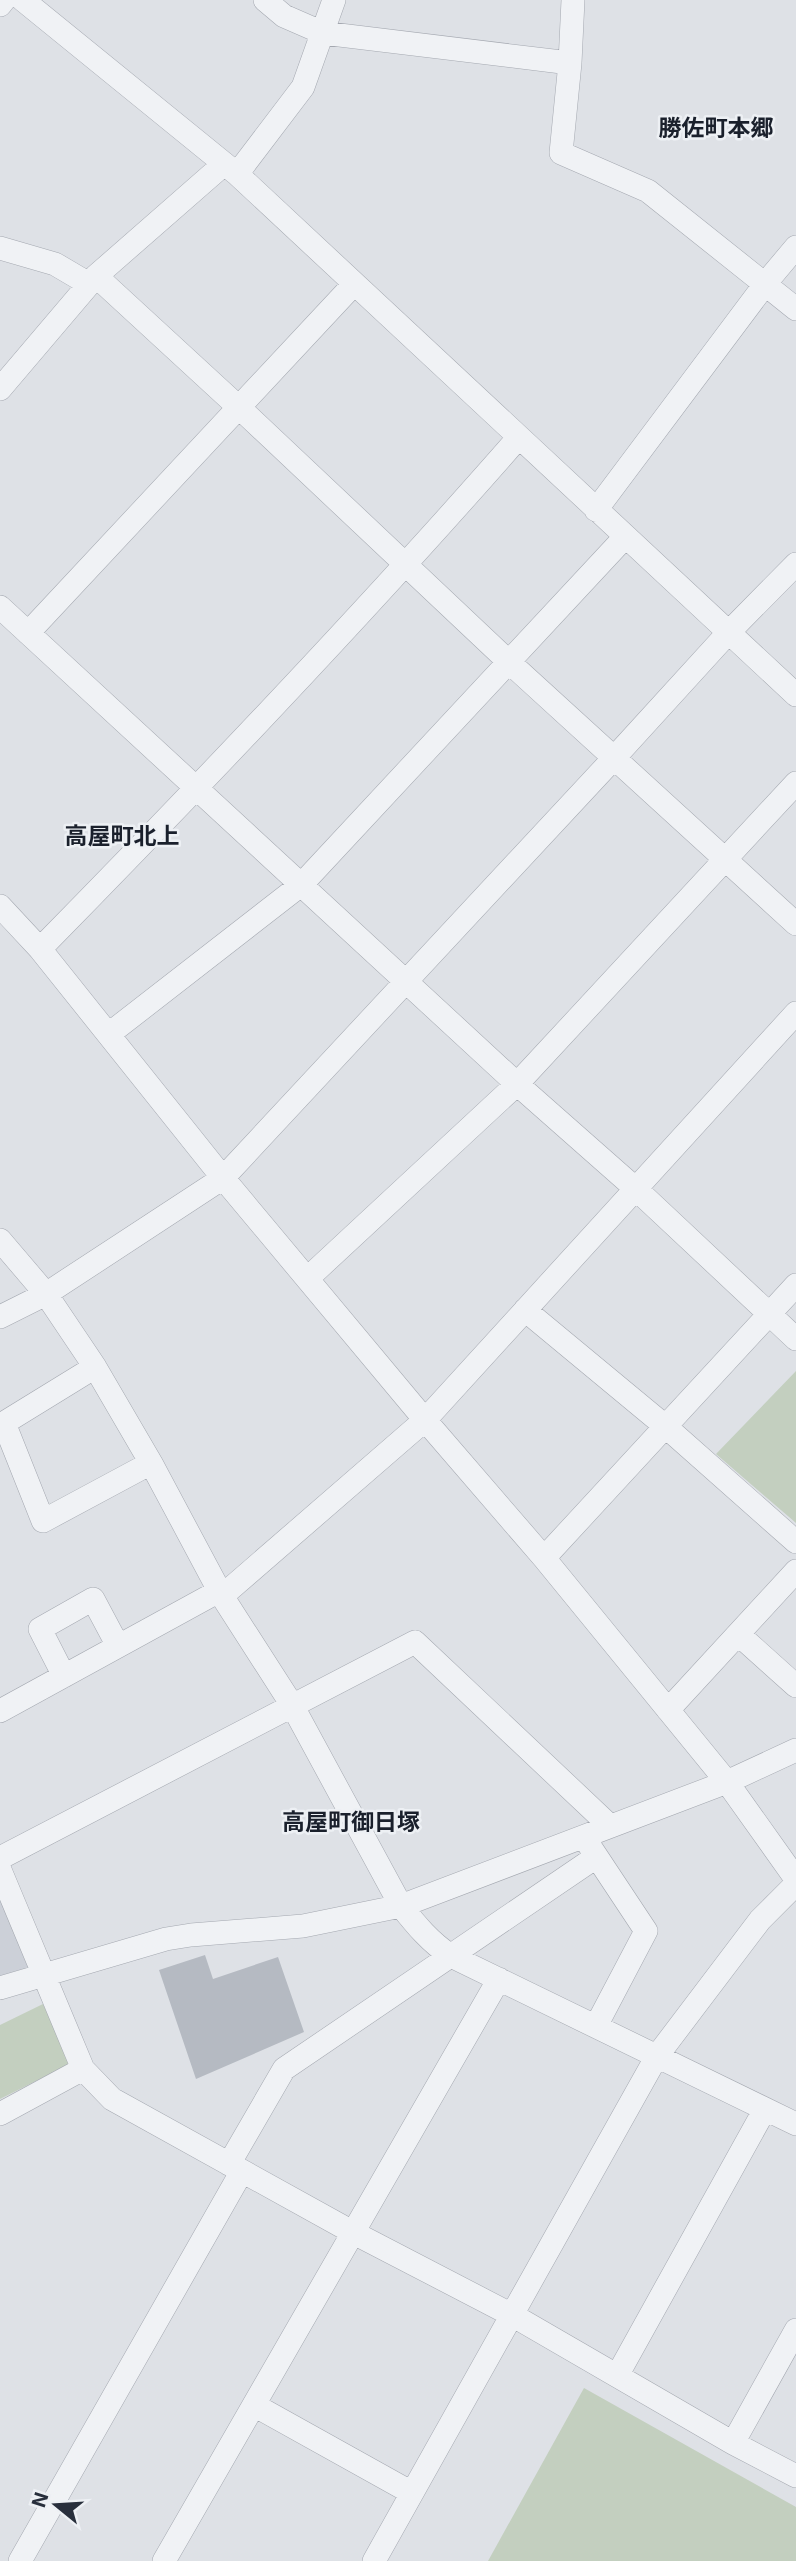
<svg xmlns="http://www.w3.org/2000/svg" width="796" height="2561" font-family="Inter,'Noto Sans JP',sans-serif">
<style>
.built{fill:#ccd0d8}
.green{fill:#c3cfbf}
.building{fill:#b5bac2}
.lines{fill:none;stroke-linecap:round;stroke-linejoin:round}
.minor-casing{stroke:#a4a8b0;stroke-width:24}
.minor{stroke:#f0f2f5;stroke-width:23}
.labels{text-anchor:middle;dominant-baseline:central;stroke-width:5;stroke-linejoin:round;paint-order:stroke}
.quarter-label{font-size:23px;font-weight:bold;fill:#1a202c;stroke:#edf0f4}
</style>
<rect width="100%" height="100%" fill="#dee1e6"/>
<path class="built" d="M 0,1865 L 45,1974 L 0,1989 Z"/>
<path class="green" d="M 796,1371 L 796,1523 L 716,1454 Z
M 43,2004 L 70,2064 L 0,2099 L 0,2025 Z
M 584,2388 L 796,2507 L 796,2561 L 488,2561 Z"/>
<path class="building" d="M 205,1955 L 213,1979 L 278,1957 L 304,2032 L 196,2079 L 159,1970 Z"/>
<g class="lines">
<defs>
<path id="minor" d="M 23,0 L 237,174 L 796,695
M 265,0 L 284,16 L 323,33 L 570,63
M 573,0 L 570,63 L 561,153 L 648,191 L 796,309
M 0,5 L 4,0
M 237,174 L 303,87 L 334,0
M 0,248 L 55,264 L 89,284
M 96,276 L 246,414 L 509,662 L 796,924
M 0,389 L 96,276 L 224,164
M 596,510 L 769,279 L 796,247
M 0,607 L 517,1084 L 636,1189 L 796,1339
M 28,633 L 354,284
M 0,906 L 40,949 L 223,1178 L 425,1420 L 544,1558 L 727,1782 L 796,1879
M 40,949 C 204,782 365,613 519,437
M 109,1034 L 302,884 L 625,537
M 0,1240 L 46,1294 L 95,1367 L 151,1463 L 222,1596 L 292,1705 L 401,1906 C 416,1925 430,1942 451,1956 L 796,2124
M 308,1278 L 517,1084 L 796,783
M 525,1310 L 665,1426 L 796,1542
M 0,1317 L 46,1294 L 223,1178 L 614,758 L 728,633 L 796,564
M 95,1367 L 4,1423 L 43,1521 L 151,1463
M 544,1558 L 796,1285
M 222,1596 L 425,1420 L 796,1013
M 738,1634 L 796,1686
M 64,1676 L 40,1629 L 93,1599 L 118,1646
M 668,1710 L 796,1571
M 0,1711 L 219,1591
M 589,1845 L 646,1931 L 596,2026
M 0,1858 L 415,1642 L 610,1826
M 0,1870 L 83,2069 L 112,2099 L 354,2233 L 512,2315 L 733,2443 L 796,2476
M 0,1988 L 166,1939 L 191,1935 L 303,1926 L 401,1906 L 727,1782 L 796,1750
M 0,2114 L 83,2069
M 229,2164 L 284,2069 L 596,1857
M 618,2374 L 765,2109
M 254,2405 L 412,2493
M 733,2443 L 796,2330
M 20,2561 L 242,2171
M 164,2561 L 499,1979
M 374,2561 L 657,2056 L 760,1920 L 796,1884"/>
</defs>
<use href="#minor" class="minor-casing"/>
<use href="#minor" class="minor"/>
</g>
<g class="labels">
<g class="quarter-label">
<text x="716" y="128">勝佐町本郷</text>
<text x="122" y="836">高屋町北上</text>
<text x="351" y="1822">高屋町御日塚</text>
</g>
</g>
<g transform="translate(56 2505) rotate(288)" stroke="#edf0f4" stroke-width="5" paint-order="stroke">
<path d="M0-5L12 26L0 18L-12 26Z" fill="#282f3c"/>
<text y="-10" font-size="19" font-weight="bold" text-anchor="middle" fill="#282f3c">N</text>
</g>
</svg>
